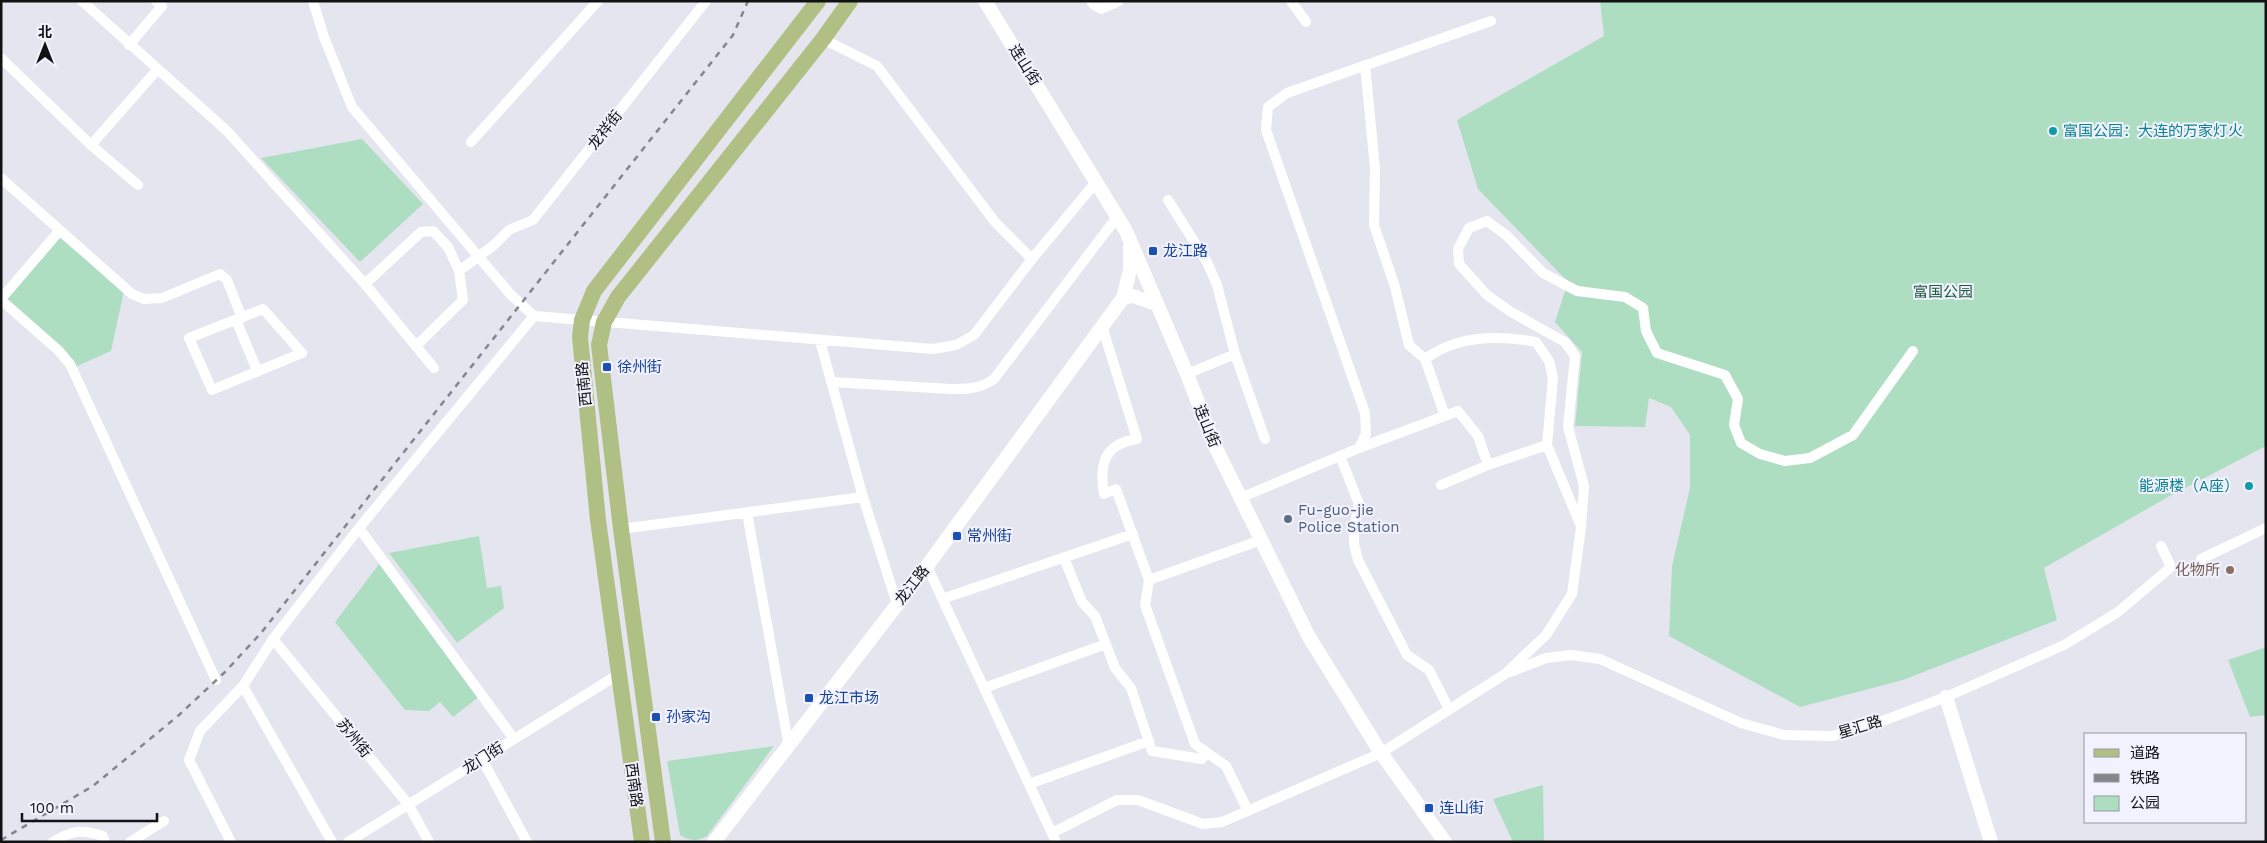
<svg xmlns="http://www.w3.org/2000/svg" width="2267" height="843" font-family="'Work Sans','Noto Sans SC',sans-serif">
<style>
.green{fill:#aedec2}
.lines{fill:none;stroke-linecap:round;stroke-linejoin:round}
.street{stroke:#fff;stroke-width:10}
.secondary{stroke:#fff;stroke-width:14}
.primary{stroke:#b0c085;stroke-width:16}
.rail{stroke:#85858c;stroke-width:2.5;stroke-dasharray:6 6;stroke-linecap:butt}
.culture-dot{fill:#0f9aa8;stroke:#f2f2fe;stroke-width:2}
.transit-dot{fill:#1a4fb4;stroke:#f2f2fe;stroke-width:2}
.service-dot{fill:#5c6f8a;stroke:#f2f2fe;stroke-width:2}
.education-dot{fill:#8d6e63;stroke:#f2f2fe;stroke-width:2}
.labels{text-anchor:middle;dominant-baseline:central;stroke-width:4;stroke-linejoin:round;paint-order:stroke}
.street-label{font-size:15px;fill:#121215;stroke:#f2f2fe}
.culture-label{font-size:15px;fill:#0d838f;stroke:#f2f2fe;text-anchor:start}
.transit-label{font-size:15px;fill:#164399;stroke:#f2f2fe;text-anchor:start}
.park-label{font-size:15px;fill:#195a3d;stroke:#f2f2fe}
.service-label{font-size:15px;fill:#4e5e75;stroke:#f2f2fe;text-anchor:start}
.education-label{font-size:15px;fill:#785e54;stroke:#f2f2fe;text-anchor:end}
</style>
<rect width="100%" height="100%" fill="#e5e5f0"/>
<path class="green" d="M 1600,1 L 2266,1 L 2266,446 L 2168,497 L 2044,568 L 2057,620 L 1903,680 L 1800,707 L 1669,636 L 1672,566 L 1690,488 L 1690,435 L 1671,407 L 1649,398 L 1645,427 L 1575,426 L 1582,352 L 1555,322 L 1568,282 L 1478,189 L 1457,120 L 1604,36 Z
M 362,139 L 423,204 L 360,262 L 261,158 Z
M 60,238 L 124,291 L 111,351 L 75,367 L 66,351 L 7,299 Z
M 479,536 L 487,588 L 501,586 L 504,608 L 457,643 L 389,553 Z
M 380,563 L 481,695 L 453,717 L 440,702 L 429,711 L 405,710 L 335,622 Z
M 2266,647 L 2266,715 L 2250,717 L 2228,660 Z
M 774,746 L 707,836 C 697,842 690,841 680,835 L 667,761 Z
M 1543,785 L 1544,842 L 1513,842 L 1493,799 Z"/>
<g class="lines">
<path class="street" d="M 82,1 L 227,131 L 365,284 L 434,368
M 313,1 L 324,37 L 352,107 L 511,295 L 534,316 L 933,349 L 956,345 L 974,335 L 1032,259 L 1096,182
M 1091,1 L 1094,5 L 1101,9 L 1119,1
M 1291,1 L 1306,22
M 823,39 L 877,66 L 995,222 L 1032,259
M 129,45 L 162,6 L 156,1
M 1,58 L 91,145 L 138,185
M 1365,65 L 1375,168 L 1374,225 L 1395,287 L 1409,345 L 1425,359 L 1445,416
M 471,142 L 598,1
M 91,145 L 157,70
M 1,178 L 132,294 L 144,299 L 162,298 L 220,274 L 227,280 L 242,318
M 1168,200 L 1207,262 L 1217,285 L 1235,354 L 1265,439
M 365,284 L 421,232 L 433,231 L 448,247 L 459,271 L 494,245 L 509,230 L 533,220 L 706,1
M 1,299 L 60,230
M 1,300 L 58,350 L 70,364 L 216,680
M 263,309 L 302,353 L 212,390 L 189,338 Z
M 236,320 L 257,370
M 1102,326 L 1137,439 C 1104,444 1099,464 1104,494 L 1116,489 L 1149,580 L 1145,605 L 1195,744 L 1226,766 L 1248,811
M 820,341 L 863,497 L 897,604
M 416,346 L 463,300 L 459,271
M 1425,359 C 1457,335 1499,335 1536,342 L 1549,361 L 1553,378 L 1547,445
M 1187,374 L 1235,354
M 831,382 L 951,389 C 967,389 980,389 994,379 L 1117,217
M 1359,448 L 1458,411 L 1478,436 L 1488,465
M 1340,456 L 1359,504 L 1354,530 L 1354,544 L 1358,560 L 1407,655 L 1429,670 L 1449,709
M 1441,485 L 1488,465 L 1547,445 L 1580,524
M 1240,498 L 1359,448 L 1366,434 L 1365,413 L 1266,130 L 1268,107 L 1287,93 L 1491,21
M 747,513 L 789,747
M 359,528 L 514,739
M 621,529 L 863,497
M 1064,558 L 1082,602 L 1095,616 L 1115,668 L 1131,688 L 1152,751 L 1202,759 L 1206,752
M 2201,559 L 2266,528
M 927,566 L 1056,842
M 1149,580 L 1261,540
M 942,599 L 1133,534
M 273,639 L 408,804 L 429,842
M 1510,672 L 1546,658 L 1571,655 L 1600,659 L 1741,723 L 1784,735 L 1833,736 L 1885,720 L 1946,697 L 2064,645 L 2118,612 L 2171,567 L 2161,546
M 243,686 L 332,842
M 984,688 L 1106,644
M 482,759 L 527,842
M 1029,784 L 1149,741
M 1052,833 L 1117,800 L 1138,800 L 1203,824 L 1222,822 L 1381,753 L 1505,674 L 1546,635 L 1572,594 L 1581,527 L 1584,486 L 1568,427 L 1575,356 L 1565,342 L 1511,312 L 1487,295 L 1459,264 L 1458,249 L 1469,228 L 1487,221 L 1506,235 L 1543,273 L 1577,291 L 1625,297 L 1643,308 L 1646,331 L 1657,353 L 1725,375 L 1738,399 L 1734,425 L 1741,443 L 1760,454 L 1785,461 L 1810,458 L 1853,435 L 1913,351
M 53,842 C 72,830 81,829 103,836 L 105,842
M 130,842 L 164,821
M 231,842 L 189,760 L 200,731 L 243,686 L 273,639 L 359,528 L 534,316
M 348,842 L 619,674"/>
<path class="secondary" d="M 985,1 L 1126,231 L 1187,374 L 1215,446 L 1309,637 L 1381,753 L 1445,842
M 1123,298 L 1133,296 L 1156,304
M 1946,697 L 1991,842
M 714,842 L 927,566 L 1123,298 L 1130,270 L 1130,246"/>
<path class="primary" d="M 642,842 L 598,520 L 580,337 L 582,320 L 594,291 L 818,1
M 663,842 L 621,529 L 599,345 L 604,322 L 618,297 L 823,39 L 850,1"/>
<path class="rail" d="M 1,840 L 93,786 L 179,715 L 225,672 L 261,633 L 733,35 L 748,1"/>
</g>
<g class="culture-dot">
<circle cx="2053" cy="131" r="5"/>
<circle cx="2249" cy="486" r="5"/>
</g>
<g class="transit-dot">
<rect x="1148" y="246" width="10" height="10" rx="2.5"/>
<rect x="602" y="362" width="10" height="10" rx="2.5"/>
<rect x="952" y="531" width="10" height="10" rx="2.5"/>
<rect x="804" y="693" width="10" height="10" rx="2.5"/>
<rect x="651" y="712" width="10" height="10" rx="2.5"/>
<rect x="1424" y="803" width="10" height="10" rx="2.5"/>
</g>
<circle class="service-dot" cx="1288" cy="519" r="5"/>
<circle class="education-dot" cx="2230" cy="570" r="5"/>
<g class="labels">
<g class="street-label">
<text transform="translate(1025 65) rotate(58)">连山街</text>
<text transform="translate(605 130) rotate(-52)">龙祥街</text>
<text transform="translate(584 384) rotate(-96)">西南路</text>
<text transform="translate(1207 426) rotate(68)">连山街</text>
<text transform="translate(912 585) rotate(-52)">龙江路</text>
<text transform="translate(1860 727) rotate(-17)">星汇路</text>
<text transform="translate(354 738) rotate(51)">苏州街</text>
<text transform="translate(483 758) rotate(-32)">龙门街</text>
<text transform="translate(634 785) rotate(82)">西南路</text>
</g>
<g class="culture-label">
<text x="2063" y="131">富国公园：大连的万家灯火</text>
<text x="2239" y="486" text-anchor="end">能源楼（A座）</text>
</g>
<g class="transit-label">
<text x="1163" y="251">龙江路</text>
<text x="617" y="367">徐州街</text>
<text x="967" y="536">常州街</text>
<text x="819" y="698">龙江市场</text>
<text x="666" y="717">孙家沟</text>
<text x="1439" y="808">连山街</text>
</g>
<g class="park-label">
<text x="1943" y="292">富国公园</text>
</g>
<g class="service-label">
<text x="1298" y="510">Fu-guo-jie<tspan x="1298" dy="17">Police Station</tspan></text>
</g>
<g class="education-label">
<text x="2220" y="570">化物所</text>
</g>
</g>
<rect width="2267" height="843" fill="none" stroke="#121215" stroke-width="5"/>
<rect x="2084" y="733" width="162" height="90" fill="#f2f2fe" stroke="#9898a1"/>
<rect x="2094" y="749" width="25" height="8" fill="#b0c085" stroke="#9898a1"/>
<text x="2130" y="758" font-size="15" fill="#121215">道路</text>
<rect x="2094" y="774" width="25" height="8" fill="#85858c" stroke="#9898a1"/>
<text x="2130" y="783" font-size="15" fill="#121215">铁路</text>
<rect x="2094" y="796" width="25" height="15" fill="#aedec2" stroke="#9898a1"/>
<text x="2130" y="808" font-size="15" fill="#121215">公园</text>
<g transform="translate(45 45)" stroke="#f2f2fe" stroke-width="4" paint-order="stroke">
<path d="M0-4L9 19L0 12L-9 19Z" fill="#121215"/>
<text y="-8" font-size="14" font-weight="bold" text-anchor="middle" fill="#121215">北</text>
</g>
<path d="M22 813v8h135v-8" fill="none" stroke="#121215" stroke-width="2.5"/>
<text x="30" y="813" font-size="15" fill="#121215" stroke="#f2f2fe" stroke-width="4" paint-order="stroke">100 m</text>
</svg>
